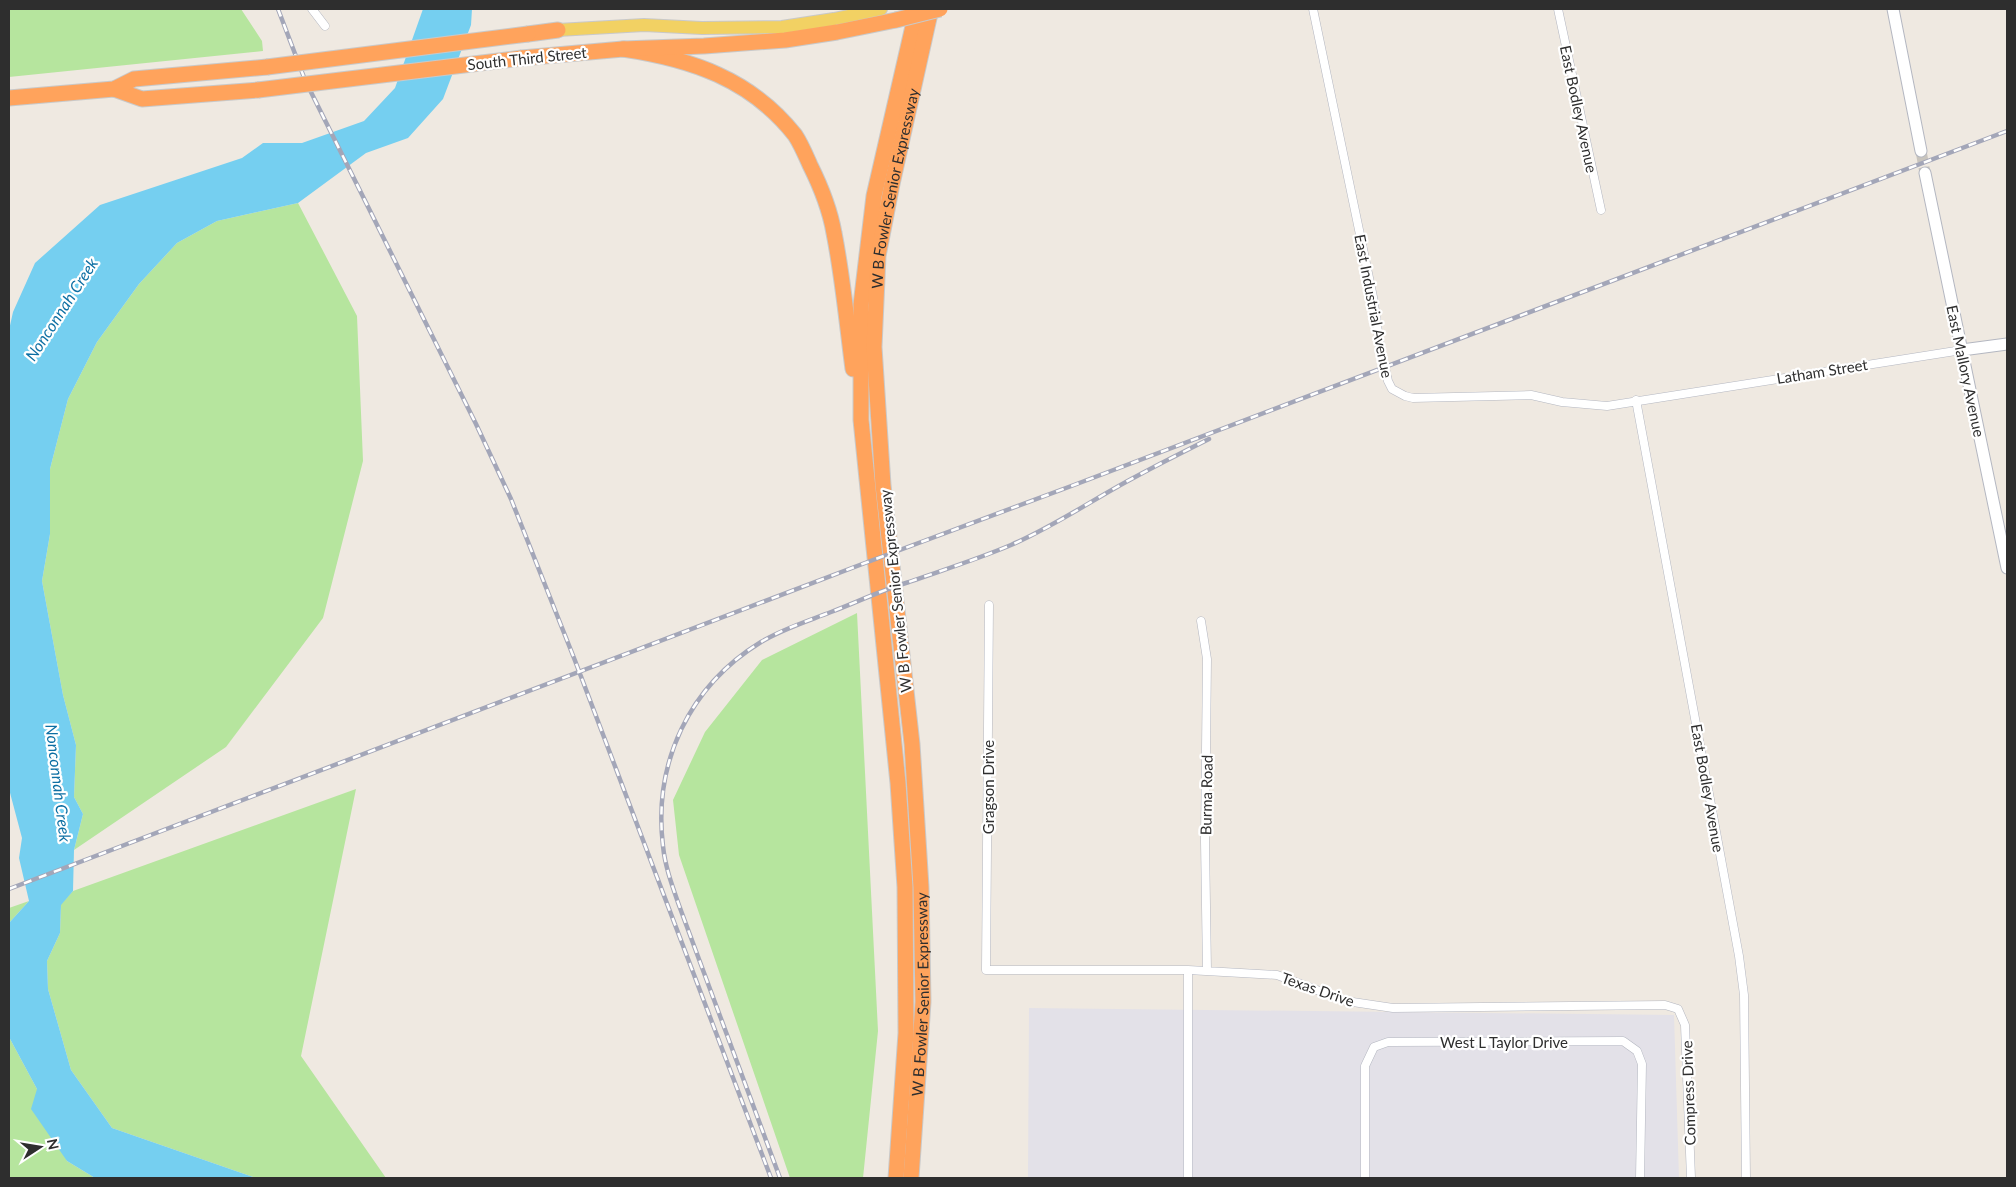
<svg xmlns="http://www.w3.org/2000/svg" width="2016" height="1187" font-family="Lato,sans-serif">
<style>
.industrial{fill:#e3e1e8}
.green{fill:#b6e59e}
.water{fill:#75cff0}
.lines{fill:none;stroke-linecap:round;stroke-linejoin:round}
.secondary-tunnel{stroke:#c8c4bd;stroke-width:11;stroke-dasharray:11 5.5;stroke-linecap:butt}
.street-casing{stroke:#b4b7c1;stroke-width:9}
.secondary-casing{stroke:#b4b7c1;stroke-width:13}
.primary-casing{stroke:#c9c9c9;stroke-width:14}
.highway-casing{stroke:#c9c9c9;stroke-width:17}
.street{stroke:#fff;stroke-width:8}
.secondary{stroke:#fff;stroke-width:11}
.primary{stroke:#f2d163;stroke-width:12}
.highway{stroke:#ffa35c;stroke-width:15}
.rail-casing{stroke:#a3a6b8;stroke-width:4.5}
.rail{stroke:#fff;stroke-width:2.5;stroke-dasharray:8;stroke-linecap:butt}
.highway-bridge-casing{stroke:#c9c9c9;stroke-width:17;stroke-linecap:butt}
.highway-bridge{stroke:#ffa35c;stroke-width:15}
.labels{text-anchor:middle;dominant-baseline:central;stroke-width:4.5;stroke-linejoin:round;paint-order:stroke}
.street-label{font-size:15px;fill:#2e2e2e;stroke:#fff}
.water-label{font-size:16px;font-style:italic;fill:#0d6fa3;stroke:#fff}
</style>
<rect width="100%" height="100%" fill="#efe9e1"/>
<path class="industrial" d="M 1029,1008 L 1674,1015 L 1679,1178 L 1028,1178 Z"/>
<path class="green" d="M 9,9 L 241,9 L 262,41 L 263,51 L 9,77 Z
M 298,203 L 357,316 L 363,461 L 323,618 L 226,747 L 74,850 L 83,814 L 74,797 L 76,745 L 63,695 L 42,581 L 50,534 L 50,469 L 68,399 L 97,342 L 139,284 L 177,243 L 217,221 Z
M 857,613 L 878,1031 L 863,1178 L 790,1178 L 679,855 L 673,800 L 705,732 L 762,660 Z
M 356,789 L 301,1056 L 386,1178 L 256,1178 L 112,1128 L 71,1070 L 48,989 L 47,961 L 60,933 L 61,904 L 73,891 Z
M 29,901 L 9,923 L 9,908 Z
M 9,1037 L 37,1089 L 67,1161 L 95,1178 L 9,1178 Z"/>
<path class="water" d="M 423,9 L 472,9 L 471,25 L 443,99 L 408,138 L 366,153 L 298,203 L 217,221 L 177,243 L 139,284 L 97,342 L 68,399 L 50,469 L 50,534 L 42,581 L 63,695 L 76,745 L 74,797 L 83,814 L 74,850 L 73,891 L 61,905 L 60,933 L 47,961 L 48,989 L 71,1070 L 112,1128 L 256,1178 L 95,1178 L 67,1161 L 31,1109 L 37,1089 L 9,1037 L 9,923 L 29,901 L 19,858 L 22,838 L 9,789 L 9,330 L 13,312 L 35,263 L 100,205 L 242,158 L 263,143 L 302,143 L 364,121 L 395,88 Z"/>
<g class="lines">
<path class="secondary-tunnel" d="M 1921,151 L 1925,173"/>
<defs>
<path id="street" d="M 312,9 L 325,26
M 1313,9 L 1373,297 L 1380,346 L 1388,381 L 1392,389 L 1405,396 L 1413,398 L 1531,395 L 1562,402 L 1607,406 L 1962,350
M 1558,9 L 1601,210
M 1636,400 L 1739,956 L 1744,995 L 1746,1178
M 989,605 L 986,970 L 1188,970 L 1277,975 L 1346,1001 L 1393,1008 L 1665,1005 L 1678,1009 L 1685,1025 L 1691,1178
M 1201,621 L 1207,659 L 1205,841 L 1207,971
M 1188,1178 L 1188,970
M 1365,1178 L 1365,1066 L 1374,1047 L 1388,1042 L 1623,1041 L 1637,1051 L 1642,1064 L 1640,1178"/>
<path id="secondary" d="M 1893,9 L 1921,151
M 1925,173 L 2007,568
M 1962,350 L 2007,344"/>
<path id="primary" d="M 558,30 L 644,25 L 702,28 L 782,27 L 834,19 L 881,9"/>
<g id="highway">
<path d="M 528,34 L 558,30"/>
<path d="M 623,49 C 691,59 751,79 795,135 C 801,144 806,156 810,165 C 821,187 830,210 834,233 C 843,278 847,324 853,369"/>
<path d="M 522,58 L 623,49 L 704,46 L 785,40 L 837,32 L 896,20"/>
<path d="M 114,89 L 142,99 L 258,90"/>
<path d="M 9,98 L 114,89 L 134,79 L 267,67"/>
<path d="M 896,1178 L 906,1033 L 905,887 L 898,783 L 861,420 L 861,305 L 874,196 L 917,9"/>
<path id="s1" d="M 911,1178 L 923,1002 L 921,887 L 912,744 L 883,485 L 874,347 L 878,256 L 892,184 L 931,9"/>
</g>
</defs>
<use href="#street" class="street-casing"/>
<use href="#secondary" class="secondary-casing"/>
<use href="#primary" class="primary-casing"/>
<use href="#highway" class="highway-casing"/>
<use href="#street" class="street"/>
<use href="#secondary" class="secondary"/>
<use href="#primary" class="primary"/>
<use href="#highway" class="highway"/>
<defs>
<path id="rail" d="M 278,9 L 305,80 L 476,424 L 511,499 L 574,658 L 771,1178
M 9,889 L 865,563 L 1074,485 L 2007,131
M 780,1178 L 680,908 C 673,888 665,867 663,846 C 653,763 689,686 761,642 C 782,629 808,621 831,612 C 857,602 882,590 909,582 C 943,570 978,559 1011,545 C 1055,526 1095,498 1137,476 C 1161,463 1185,451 1209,439"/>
</defs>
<use href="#rail" class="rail-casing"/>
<use href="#rail" class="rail"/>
<defs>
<path id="highway-bridge" d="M 896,20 L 940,9
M 267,67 L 528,34
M 258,90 L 522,58"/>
</defs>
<use href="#highway-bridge" class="highway-bridge-casing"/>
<use href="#highway-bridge" class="highway-bridge"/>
</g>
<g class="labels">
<g class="street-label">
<text transform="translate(527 58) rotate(-6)">South Third Street</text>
<text transform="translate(1579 109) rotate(78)">East Bodley Avenue</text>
<text stroke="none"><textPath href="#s1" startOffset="994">W B Fowler Senior Expressway</textPath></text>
<text transform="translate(1374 306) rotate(79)">East Industrial Avenue</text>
<text transform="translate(1822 371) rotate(-9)">Latham Street</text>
<text transform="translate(1966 371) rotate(78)">East Mallory Avenue</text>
<text transform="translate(895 591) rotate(-96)">W B Fowler Senior Expressway</text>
<text transform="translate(988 787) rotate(-90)">Gragson Drive</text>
<text transform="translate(1708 788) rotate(80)">East Bodley Avenue</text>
<text transform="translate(1206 795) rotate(-89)">Burma Road</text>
<text transform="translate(1318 989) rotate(19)">Texas Drive</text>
<text stroke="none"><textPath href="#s1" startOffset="184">W B Fowler Senior Expressway</textPath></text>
<text x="1504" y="1042">West L Taylor Drive</text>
<text transform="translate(1688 1093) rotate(-92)">Compress Drive</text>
</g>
<g class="water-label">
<text transform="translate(61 309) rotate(-57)">Nonconnah Creek</text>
<text transform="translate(59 783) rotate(83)">Nonconnah Creek</text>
</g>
</g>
<rect width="2016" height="1187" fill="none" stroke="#2e2e2e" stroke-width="20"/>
<g transform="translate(40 1147) rotate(78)" stroke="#ffffff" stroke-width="4" paint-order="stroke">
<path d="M0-4L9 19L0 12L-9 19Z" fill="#2e2e2e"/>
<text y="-8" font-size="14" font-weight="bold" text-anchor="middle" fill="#2e2e2e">N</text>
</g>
</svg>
